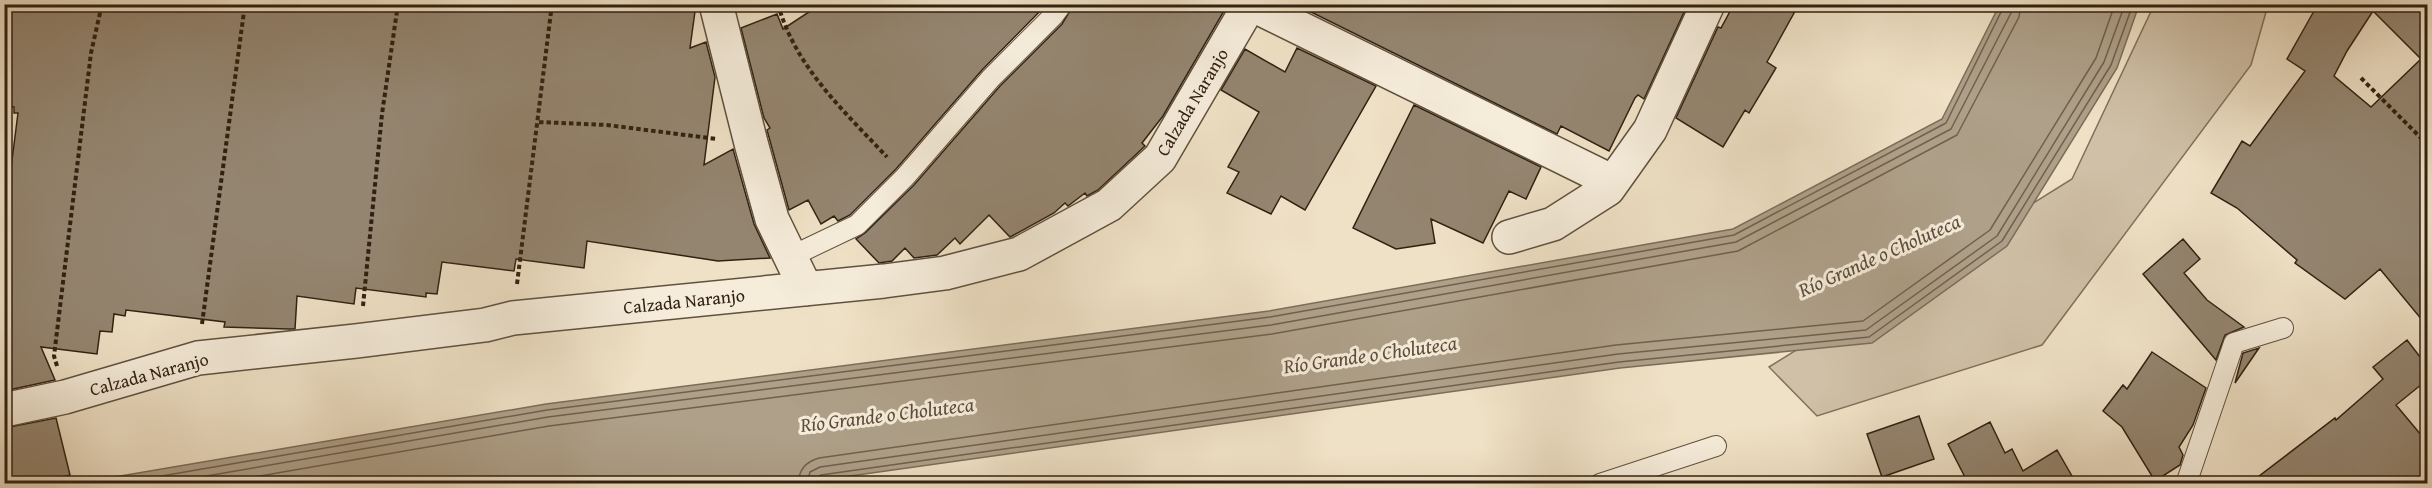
<svg xmlns="http://www.w3.org/2000/svg" width="2432" height="488" font-family="'Gentium Book Plus',serif">
<style>
.green{fill:#cfc0a7;stroke:#80705c;stroke-width:1.5}
.water{fill:#aea089;stroke:#7c6d59;stroke-width:1.5}
.lines{fill:none;stroke-linecap:round;stroke-linejoin:round}
.shore{stroke:#70604e;stroke-width:1.5}
.building{fill:#948570;stroke:#312112;stroke-width:1.5;fill-rule:evenodd}
.service-casing{stroke:#60513f;stroke-width:22}
.minor-casing{stroke:#60513f;stroke-width:36}
.path{stroke:#312112;stroke-width:4;stroke-dasharray:4.5 3;stroke-linecap:butt}
.service{stroke:#f5ecda;stroke-width:20}
.minor{stroke:#f5ecda;stroke-width:33}
.labels{text-anchor:middle;dominant-baseline:central;stroke-width:6;stroke-linejoin:round;paint-order:stroke}
.street-label{font-size:18px;fill:#312112;stroke:#f5ecda}
.water-label{font-size:20px;font-style:italic;fill:#5d4d3c;stroke:#f5ecda}
</style>
<rect width="100%" height="100%" fill="#efe1c6"/>
<filter id="stains"><feTurbulence type="fractalNoise" baseFrequency=".00333" numOctaves="4"/><feColorMatrix values="0 0 0 0 .2 0 0 0 0 .09 0 0 0 0 .02 0 0 0 .5 -.17"/></filter>
<radialGradient id="worn" r=".72"><stop offset=".6" stop-color="#630" stop-opacity="0"/><stop offset="1" stop-color="#630" stop-opacity=".3"/></radialGradient>
<path class="green" d="M 2154,5 L 2268,5 L 2251,65 L 2042,345 L 1817,416 L 1769,367 L 2072,179 Z"/>
<path class="water" d="M 2000,4 L 2139,5 L 2117,68 L 2007,246 L 1872,343 L 1620,368 L 800,483 L 79,483 L 546,404 L 1269,311 L 1733,229 L 1942,119 Z"/>
<g class="lines">
<path class="shore" d="M 115,484 L 547,410 L 1270,317 L 1734,235 L 1946,123 L 2005,4
M 160,484 L 548,417 L 1271,325 L 1736,242 L 1951,129 L 2011,13 L 2012,4
M 213,484 L 549,426 L 1272,334 L 1738,251 L 1957,135 L 2019,17 L 2021,4
M 798,484 C 799,470 805,462 819,458 L 1616,345 L 1863,321 L 1990,230 L 2096,58 L 2115,4
M 807,484 L 810,472 L 820,467 L 1618,354 L 1866,330 L 1997,236 L 2104,62 L 2125,4
M 814,484 L 816,478 L 821,475 L 1619,362 L 1869,337 L 2002,241 L 2111,65 L 2133,4"/>
</g>
<path class="building" d="M 6,4 L 167,4 L 194,8 L 194,4 L 696,4 L 690,48 L 706,42 L 715,77 L 704,165 L 733,149 L 754,224 L 770,258 L 718,261 L 587,241 L 584,268 L 516,259 L 514,271 L 442,262 L 437,294 L 426,293 L 426,297 L 356,288 L 354,304 L 297,296 L 295,329 L 289,329 L 224,327 L 225,322 L 126,310 L 125,316 L 114,314 L 112,332 L 100,331 L 97,354 L 41,347 L 55,380 L 4,391 L 4,167 L 11,168 L 18,113 L 14,113 L 14,107 L 4,106 Z
M 821,4 L 1047,4 L 982,70 L 896,169 L 850,215 L 838,221 L 834,216 L 821,224 L 808,200 L 789,210 L 767,130 L 770,128 L 764,118 L 741,28 L 777,14 L 783,29 Z
M 1074,4 L 1228,4 L 1163,116 L 1142,143 L 1145,146 L 1098,190 L 1087,196 L 1085,193 L 1068,206 L 1065,203 L 1054,213 L 1012,236 L 1010,237 L 989,215 L 960,244 L 955,238 L 937,255 L 914,258 L 905,248 L 892,261 L 879,263 L 856,239 L 865,233 L 914,185 L 1000,86 L 1062,24 Z
M 1295,4 L 1673,4 L 1685,10 L 1644,99 L 1638,95 L 1635,98 L 1609,151 L 1561,126 L 1557,134 Z
M 1734,4 L 1799,4 L 1767,62 L 1776,68 L 1749,113 L 1745,110 L 1723,147 L 1676,118 L 1718,27 L 1721,28 Z
M 2318,4 L 2427,4 L 2427,326 L 2380,269 L 2345,299 L 2295,263 L 2297,260 L 2237,208 L 2211,193 L 2242,141 L 2250,146 L 2305,71 L 2287,59 ZM 2373,11 L 2421,59 L 2371,107 L 2334,76 L 2347,51 Z
M 1297,48 L 1376,86 L 1305,210 L 1281,196 L 1271,214 L 1227,193 L 1239,172 L 1228,167 L 1259,112 L 1221,90 L 1245,49 L 1285,72 Z
M 1414,105 L 1541,167 L 1526,199 L 1509,191 L 1483,243 L 1431,219 L 1435,243 L 1396,249 L 1353,228 Z
M 2183,239 L 2200,259 L 2184,273 L 2207,300 L 2244,327 L 2225,335 L 2216,360 L 2143,274 Z
M 2407,340 L 2427,366 L 2427,380 L 2396,405 L 2427,442 L 2427,483 L 2250,483 L 2335,418 L 2336,420 L 2383,379 L 2373,367 Z
M 2259,348 L 2235,383 L 2243,353 Z
M 2152,352 L 2206,388 L 2193,425 L 2179,447 L 2183,455 L 2180,465 L 2155,481 L 2122,427 L 2103,411 L 2123,385 L 2127,389 Z
M 1919,416 L 1934,459 L 1882,477 L 1867,434 Z
M 56,418 L 70,475 L 36,483 L 4,483 L 4,428 Z
M 1990,422 L 2005,453 L 2012,449 L 2023,471 L 2057,450 L 2076,483 L 1968,483 L 1948,444 Z"/>
<g class="lines">
<defs>
<path id="service" d="M 790,257 L 857,225 L 905,177 L 991,78 L 1053,16 L 1062,4
M 1600,484 L 1716,446
M 2186,484 L 2234,343 L 2283,328"/>
<path id="minor" d="M 716,4 L 751,143 L 772,219 L 806,289
M 1251,4 L 1613,182
M 1509,237 L 1553,224 L 1608,189 L 1650,130 L 1708,4
M 4,410 L 65,397 L 198,358 L 356,341 L 485,325 L 513,318 L 884,281 L 945,273 L 1019,254 L 1109,205 L 1160,158 L 1250,4"/>
</defs>
<use href="#service" class="service-casing"/>
<use href="#minor" class="minor-casing"/>
<path class="path" d="M 778,4 C 795,67 844,111 887,157
M 2361,78 L 2428,145
M 539,122 L 607,125 L 717,139
M 517,284 L 552,4
M 363,306 L 382,114 L 398,4
M 202,324 L 245,4
M 57,366 L 54,356 L 91,53 L 102,4"/>
<use href="#service" class="service"/>
<use href="#minor" class="minor"/>
</g>
<g class="labels">
<g class="street-label">
<text transform="translate(1192 102) rotate(-59)">Calzada Naranjo</text>
<text transform="translate(684 301) rotate(-6)">Calzada Naranjo</text>
<text transform="translate(149 374) rotate(-15)">Calzada Naranjo</text>
</g>
<g class="water-label">
<text transform="translate(1879 255) rotate(-24)">Río Grande o Choluteca</text>
<text transform="translate(1370 354) rotate(-8)">Río Grande o Choluteca</text>
<text transform="translate(887 414) rotate(-7)">Río Grande o Choluteca</text>
</g>
</g>
<rect width="2432" height="488" fill="none" stroke="#efe1c6" stroke-width="24"/>
<rect x="6" y="6" width="2420" height="476" fill="none" stroke="#312112" stroke-width="3"/>
<rect x="12" y="12" width="2408" height="464" fill="none" stroke="#312112" stroke-width="1.5"/>
<rect width="100%" height="100%" filter="url(#stains)"/>
<rect width="100%" height="100%" fill="url(#worn)"/>
</svg>
